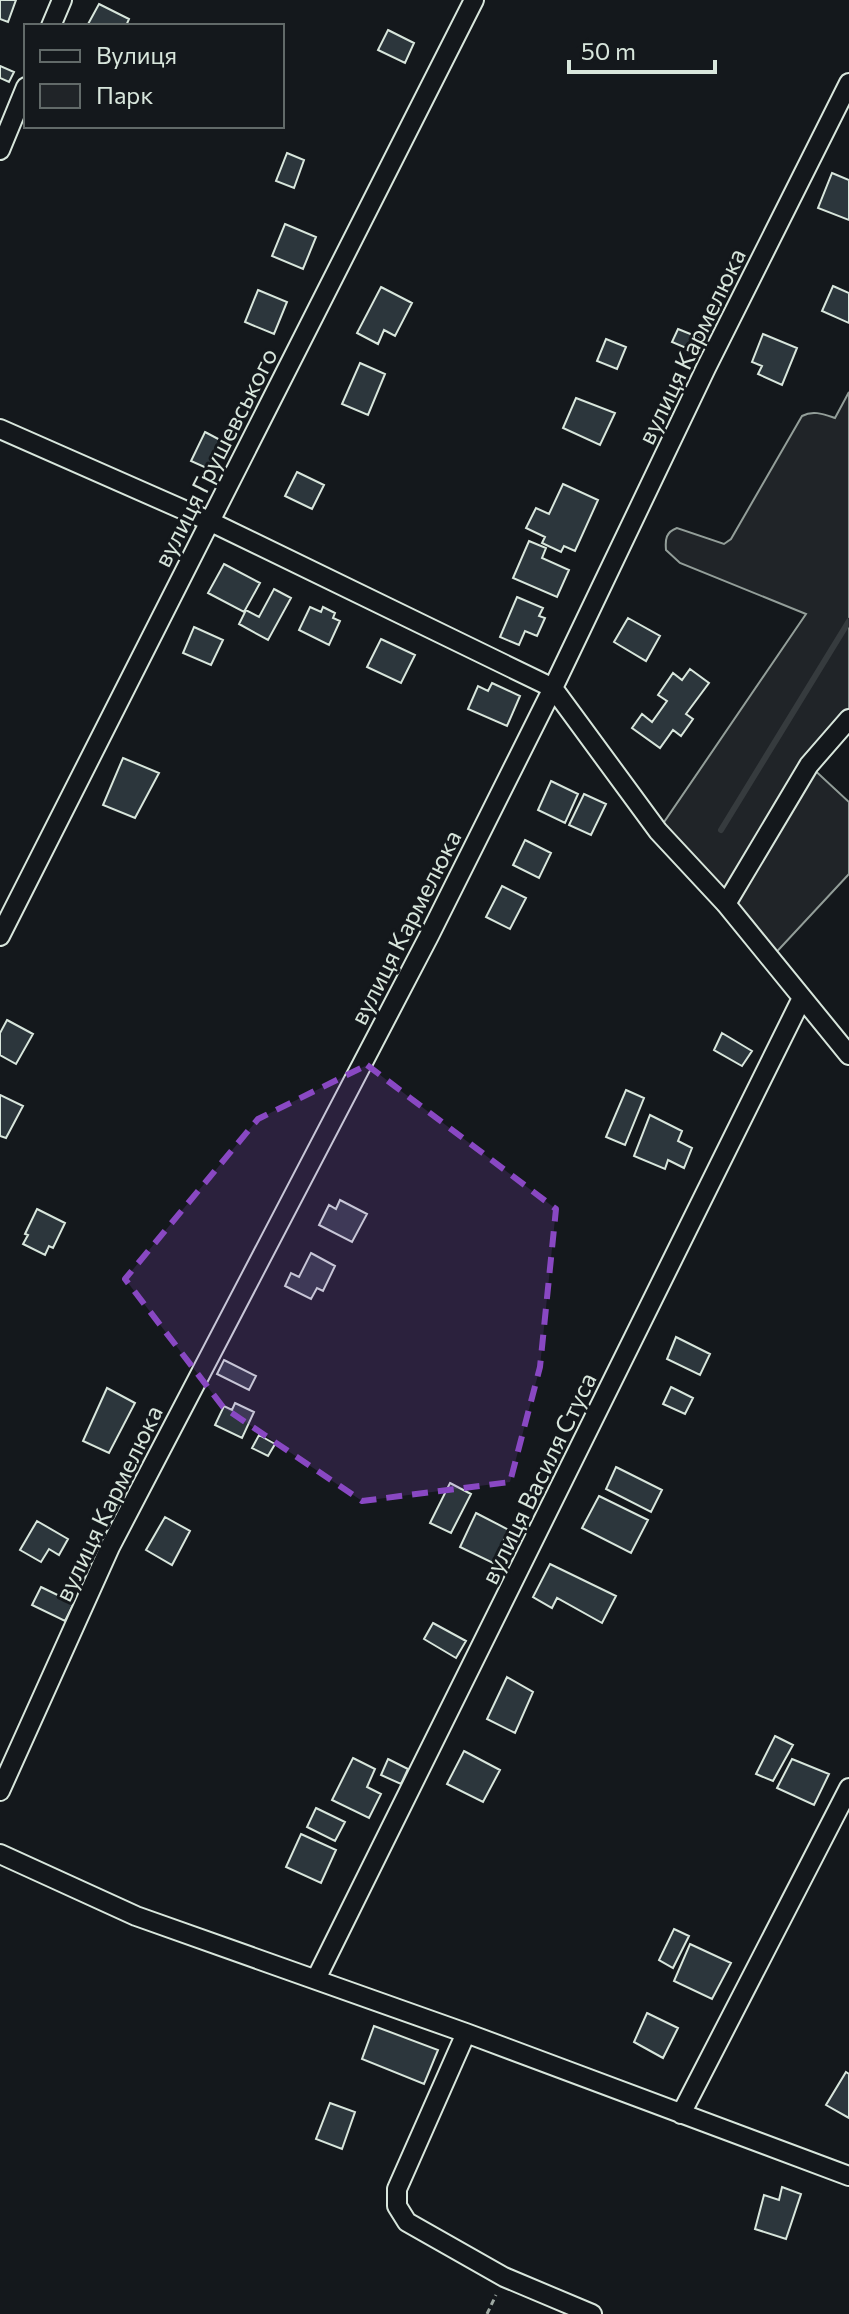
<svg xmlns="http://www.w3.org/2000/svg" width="849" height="2314" font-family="Commissioner,sans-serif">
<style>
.green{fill:#202428;stroke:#939e99;stroke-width:2}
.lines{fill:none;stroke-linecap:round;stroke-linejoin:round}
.stream{stroke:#363b3e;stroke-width:6}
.building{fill:#2c363c;stroke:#d8e6dc;stroke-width:2}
.street-casing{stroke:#d8e6dc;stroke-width:22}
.path{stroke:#9da8a2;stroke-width:3;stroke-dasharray:6 4;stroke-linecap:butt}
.street{stroke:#14181c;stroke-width:18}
.marked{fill:#8948c3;fill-opacity:0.2;stroke:#8948c3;stroke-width:6;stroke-dasharray:16 10;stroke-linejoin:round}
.labels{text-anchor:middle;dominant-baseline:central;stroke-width:6;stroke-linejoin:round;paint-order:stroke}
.street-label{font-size:24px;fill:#d8e6dc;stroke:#14181c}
</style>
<rect width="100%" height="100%" fill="#14181c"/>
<path class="green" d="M 849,392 L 849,719 L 809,765 L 849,802 L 849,874 L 770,959 L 658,831 L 806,614 L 680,563 L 666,550 C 665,539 666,532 677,528 L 724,544 L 731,539 L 802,416 C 813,410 823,414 835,418 Z"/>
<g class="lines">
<path class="stream" d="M 721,830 L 849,621"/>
</g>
<path class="building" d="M 0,0 L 16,0 L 8,22 L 0,19 Z
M 99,4 L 129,19 L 126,26 L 87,26 Z
M 388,30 L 414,43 L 405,63 L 378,50 Z
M 0,66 L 14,72 L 9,82 L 0,78 Z
M 287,153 L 304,160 L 294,188 L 276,181 Z
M 832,173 L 849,180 L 849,220 L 818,208 Z
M 285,224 L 316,237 L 303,269 L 272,256 Z
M 833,286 L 849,293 L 849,323 L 822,311 Z
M 381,287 L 412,303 L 395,336 L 384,330 L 378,344 L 357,333 Z
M 258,290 L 287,302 L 274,334 L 245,322 Z
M 678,329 L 703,339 L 698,353 L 672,342 Z
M 763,334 L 797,348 L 782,385 L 758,374 L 762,366 L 752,362 Z
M 606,339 L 626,347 L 617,369 L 597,361 Z
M 360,363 L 385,374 L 368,415 L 342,404 Z
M 576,398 L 615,413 L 600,445 L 563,428 Z
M 205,432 L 224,442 L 211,470 L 191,461 Z
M 297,472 L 324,485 L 312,509 L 285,496 Z
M 563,484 L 598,500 L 575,551 L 564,546 L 561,552 L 542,543 L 545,537 L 526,528 L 536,508 L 549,514 Z
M 529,541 L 546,548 L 542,558 L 569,570 L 557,597 L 513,578 Z
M 224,564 L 260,583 L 244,612 L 208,593 Z
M 274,589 L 291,598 L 268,640 L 239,624 L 246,610 L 259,617 Z
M 517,597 L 543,608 L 539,616 L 545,618 L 537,636 L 525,631 L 519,645 L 500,637 Z
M 310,607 L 321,612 L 323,607 L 335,613 L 333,618 L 340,621 L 329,645 L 299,630 Z
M 628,618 L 660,636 L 646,661 L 614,642 Z
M 194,627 L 223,640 L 211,665 L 183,653 Z
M 381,639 L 415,655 L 401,683 L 367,667 Z
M 690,669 L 709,683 L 686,714 L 693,719 L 681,736 L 673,730 L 660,748 L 632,728 L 642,714 L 652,722 L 667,701 L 658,695 L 673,673 L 682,680 Z
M 492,683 L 520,696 L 507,726 L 468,709 L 478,686 L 488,691 Z
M 123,758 L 159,773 L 135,818 L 103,805 Z
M 551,781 L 578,794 L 565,823 L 538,810 Z
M 584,794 L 606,804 L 591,835 L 569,825 Z
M 525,840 L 551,853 L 539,878 L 513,865 Z
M 502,886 L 526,898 L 510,929 L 486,917 Z
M 7,1020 L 33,1034 L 16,1064 L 0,1055 L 0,1033 Z
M 722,1033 L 752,1051 L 742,1066 L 714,1050 Z
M 626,1090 L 644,1098 L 625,1145 L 606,1137 Z
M 0,1095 L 23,1106 L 6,1138 L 0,1136 Z
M 650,1115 L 682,1131 L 678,1141 L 692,1148 L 684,1168 L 668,1160 L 665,1169 L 634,1156 Z
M 340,1200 L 367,1214 L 352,1242 L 319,1225 L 329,1205 L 336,1209 Z
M 37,1209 L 65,1223 L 53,1248 L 49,1246 L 45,1255 L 23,1244 L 28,1235 L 25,1234 Z
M 311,1253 L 335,1266 L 323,1291 L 317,1288 L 311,1299 L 285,1286 L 291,1273 L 299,1277 Z
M 676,1337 L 710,1354 L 700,1375 L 667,1359 Z
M 224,1360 L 256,1376 L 249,1390 L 217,1374 Z
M 671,1387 L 693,1398 L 685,1414 L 663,1404 Z
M 107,1388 L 135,1403 L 109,1453 L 83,1441 Z
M 235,1403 L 254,1412 L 242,1438 L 215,1425 L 224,1406 L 232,1410 Z
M 259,1435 L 275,1444 L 268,1456 L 252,1448 Z
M 616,1467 L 662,1490 L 651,1512 L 606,1489 Z
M 450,1483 L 471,1494 L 451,1533 L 430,1523 Z
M 599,1496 L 648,1520 L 631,1553 L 582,1528 Z
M 476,1513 L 509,1530 L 493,1563 L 460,1547 Z
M 165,1517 L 190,1531 L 172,1565 L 146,1550 Z
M 37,1521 L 68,1539 L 59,1555 L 49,1549 L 41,1562 L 20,1550 Z
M 550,1564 L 616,1596 L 602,1623 L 557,1598 L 552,1608 L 533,1597 Z
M 41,1587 L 74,1603 L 65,1621 L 32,1605 Z
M 433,1623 L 466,1641 L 456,1658 L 424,1639 Z
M 507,1677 L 533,1692 L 515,1733 L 487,1719 Z
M 775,1736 L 793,1745 L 773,1781 L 756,1774 Z
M 464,1751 L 500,1770 L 483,1802 L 447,1784 Z
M 353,1758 L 375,1769 L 367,1787 L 381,1794 L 369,1818 L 332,1800 Z
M 388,1759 L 408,1769 L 401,1784 L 381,1775 Z
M 792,1759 L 829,1774 L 814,1805 L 777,1788 Z
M 316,1808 L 345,1822 L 335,1841 L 307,1827 Z
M 301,1834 L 336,1850 L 321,1883 L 286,1867 Z
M 674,1929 L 689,1936 L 673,1968 L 659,1960 Z
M 690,1944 L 731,1963 L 712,1999 L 674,1981 Z
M 647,2013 L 678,2028 L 663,2058 L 634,2042 Z
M 374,2026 L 438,2050 L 424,2084 L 362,2059 Z
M 846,2072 L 849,2074 L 849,2118 L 826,2105 Z
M 330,2103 L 355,2112 L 342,2149 L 316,2139 Z
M 782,2187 L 801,2194 L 786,2239 L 755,2229 L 764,2195 L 779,2200 Z"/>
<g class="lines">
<defs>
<path id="street" d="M 51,26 L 62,0
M 0,150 L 26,87
M 0,429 L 209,521 L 553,688 L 658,831 L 726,904 L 849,1055
M 726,904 L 809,765 L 849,719
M 0,936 L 474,0
M 0,1791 L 110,1547 L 429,936 L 553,688 L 706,368 L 849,83
M 0,1854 L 136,1916 L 466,2033 L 849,2176
M 316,1979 L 802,998
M 466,2033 L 397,2189 L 397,2206 L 407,2222 L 504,2277 L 592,2314
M 681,2114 L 849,1788"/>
</defs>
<use href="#street" class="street-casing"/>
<path class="path" d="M 487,2314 L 496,2295"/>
<use href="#street" class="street"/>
</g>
<path class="marked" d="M 367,1065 L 556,1209 L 540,1367 L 510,1482 L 362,1501 L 223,1407 L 125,1279 L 258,1119 Z"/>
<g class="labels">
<g class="street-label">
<text transform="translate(691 346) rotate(-64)">вулиця Кармелюка</text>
<text transform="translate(215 457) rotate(-63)">вулиця Грушевського</text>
<text transform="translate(405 927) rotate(-63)">вулиця Кармелюка</text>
<text transform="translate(538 1478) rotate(-64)">вулиця Василя Стуса</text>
<text transform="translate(108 1503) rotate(-64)">вулиця Кармелюка</text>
</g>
</g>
<rect x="24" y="24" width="260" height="104" fill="#14181c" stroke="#626a69" stroke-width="2"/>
<rect x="40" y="50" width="40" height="12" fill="#14181c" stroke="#626a69" stroke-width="2"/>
<text x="96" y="64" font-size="24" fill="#d8e6dc">Вулиця</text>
<rect x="40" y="84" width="40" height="24" fill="#202428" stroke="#626a69" stroke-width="2"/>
<text x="96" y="104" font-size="24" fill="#d8e6dc">Парк</text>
<path d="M569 60v12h146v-12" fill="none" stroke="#d8e6dc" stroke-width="4"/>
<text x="581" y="60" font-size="24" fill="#d8e6dc" stroke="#14181c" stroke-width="6" paint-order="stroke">50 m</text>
</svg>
